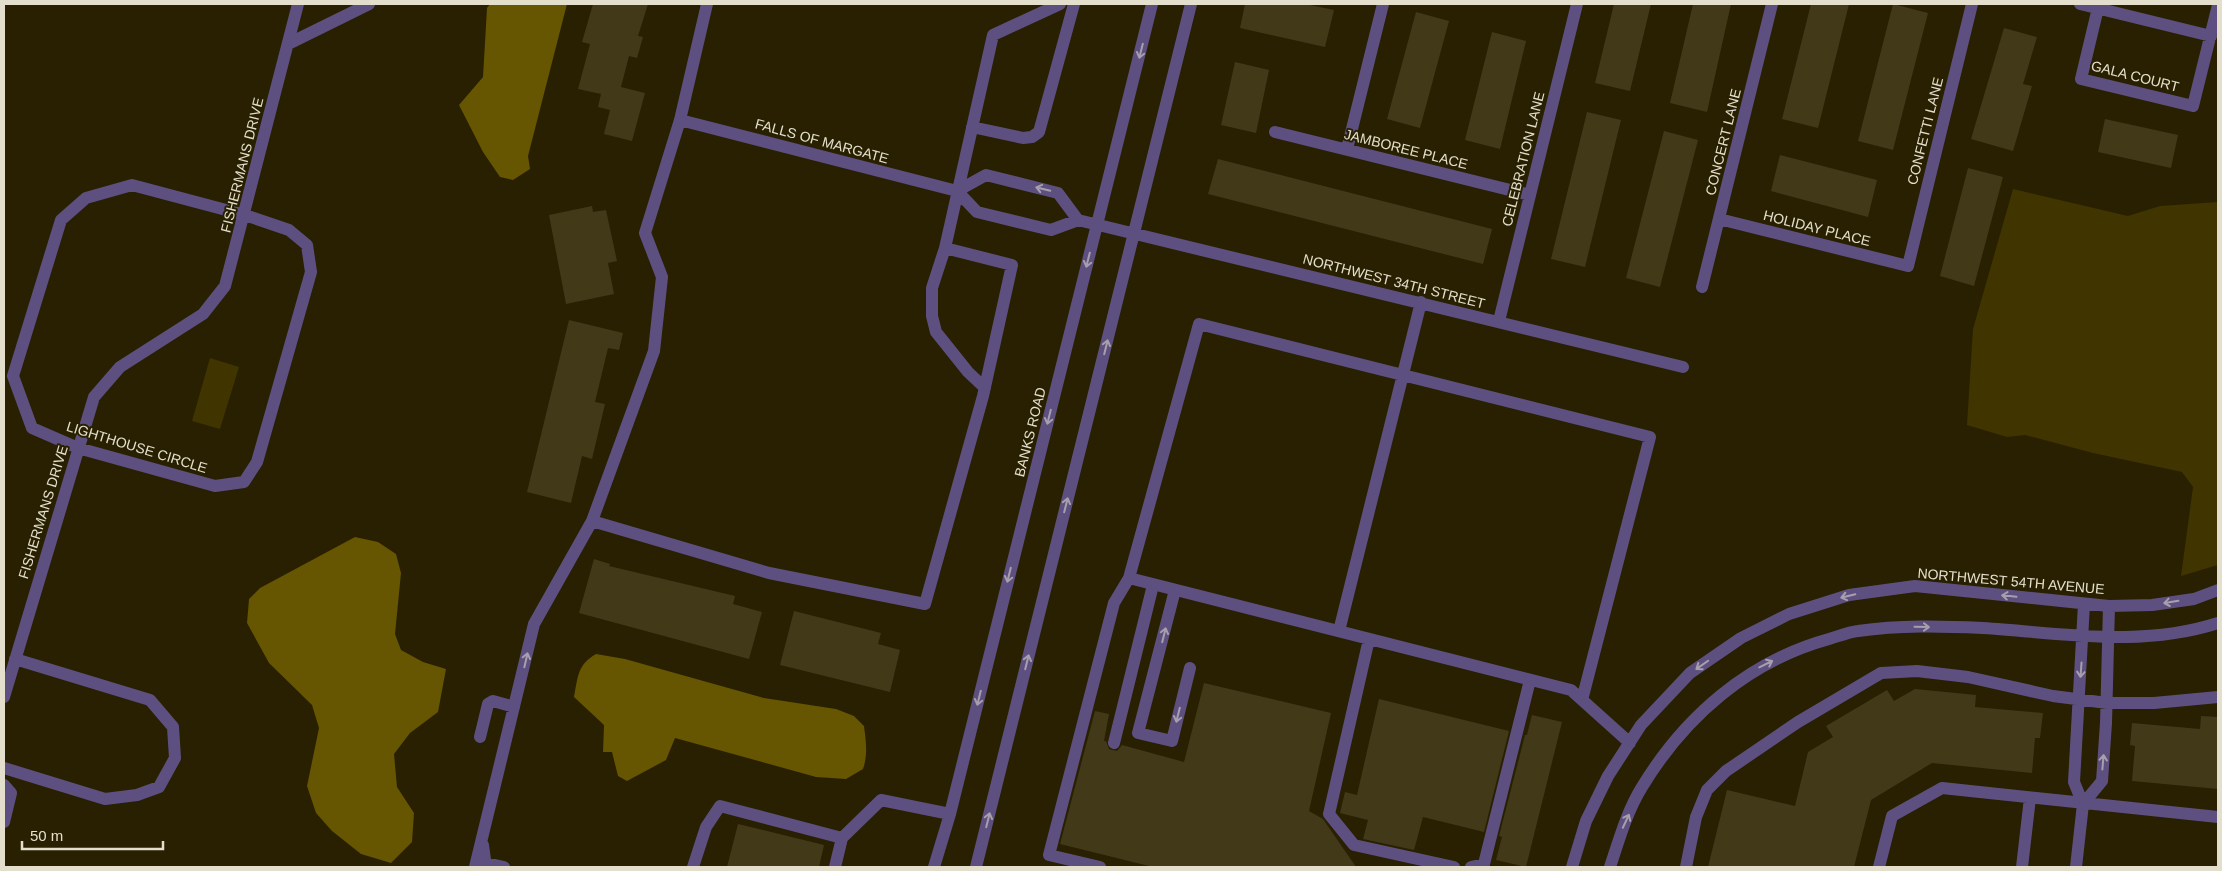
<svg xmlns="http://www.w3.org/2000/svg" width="2222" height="871" font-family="Arial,sans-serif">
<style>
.green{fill:#403400}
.water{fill:#665501}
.building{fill:#423919}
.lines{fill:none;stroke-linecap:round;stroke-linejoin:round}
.minor{stroke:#5d5081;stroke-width:12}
.oneway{stroke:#a79fab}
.labels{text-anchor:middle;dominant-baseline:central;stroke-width:4;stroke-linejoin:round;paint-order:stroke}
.street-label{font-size:14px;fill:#e4dfcd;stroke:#282000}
</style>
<rect width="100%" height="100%" fill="#282000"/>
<path class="green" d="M 2013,189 L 2128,216 L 2160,206 L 2218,202 L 2218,565 L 2181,576 L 2193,487 L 2182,472 L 2093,453 L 2025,435 L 2007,437 L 1967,425 L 1973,329 Z
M 210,358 L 239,367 L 220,429 L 192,421 Z"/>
<path class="water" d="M 490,4 L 567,4 L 528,156 L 530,169 L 513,180 L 500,177 L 483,152 L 459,105 L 483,77 L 487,8 Z
M 355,537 L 378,542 L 396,554 L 401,573 L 395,634 L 401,650 L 423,662 L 446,669 L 438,712 L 410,733 L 394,754 L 397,787 L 414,813 L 412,842 L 391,863 L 361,854 L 332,831 L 316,813 L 307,786 L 319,728 L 312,705 L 269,663 L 247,623 L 249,599 L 260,588 Z
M 596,654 L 625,659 L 764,698 L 836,709 L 854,716 L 864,726 C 866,741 868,755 863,769 L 846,779 L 816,777 L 675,738 L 666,760 L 627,781 L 618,776 L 612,752 L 603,752 L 604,725 L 574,697 C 578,677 577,665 596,654 Z"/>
<path class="building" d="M 593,4 L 648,4 L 638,36 L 643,37 L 637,58 L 629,56 L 621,87 L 645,93 L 632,141 L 604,134 L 610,110 L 598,107 L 601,94 L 578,89 L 590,44 L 582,42 Z
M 1245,4 L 1305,4 L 1334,10 L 1325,47 L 1240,28 Z
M 1614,4 L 1651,4 L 1630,91 L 1595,83 Z
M 1693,4 L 1731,4 L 1707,112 L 1670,103 Z
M 1811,4 L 1849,4 L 1818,128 L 1782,119 Z
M 1893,4 L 1928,13 L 1893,150 L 1858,141 Z
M 1416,12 L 1449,21 L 1420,128 L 1387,119 Z
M 2004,28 L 2037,37 L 2023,84 L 2032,86 L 2013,151 L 1971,139 Z
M 1492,32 L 1526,41 L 1500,149 L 1465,140 Z
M 1235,62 L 1269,70 L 1256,133 L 1221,125 Z
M 1587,112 L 1621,120 L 1585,267 L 1551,259 Z
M 2105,119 L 2178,135 L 2171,168 L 2098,152 Z
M 1664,131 L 1698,140 L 1660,287 L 1626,278 Z
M 1780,155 L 1877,180 L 1868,217 L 1771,191 Z
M 1218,159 L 1492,229 L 1483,264 L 1208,194 Z
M 1968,168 L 2003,177 L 1974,286 L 1940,276 Z
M 592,206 L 593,212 L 606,210 L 617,261 L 608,263 L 614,294 L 566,304 L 549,215 Z
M 569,320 L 623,333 L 619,350 L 608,348 L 595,402 L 605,404 L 592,459 L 582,456 L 571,503 L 527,492 Z
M 594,559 L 610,564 L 609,566 L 735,596 L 733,604 L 762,612 L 749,659 L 579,613 Z
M 794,611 L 881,633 L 878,644 L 900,650 L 890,692 L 780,665 Z
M 1204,683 L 1331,713 L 1309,811 L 1323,819 L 1356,867 L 1153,867 L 1060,844 L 1095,711 L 1109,714 L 1104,741 L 1106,741 L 1109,749 L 1117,751 L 1122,745 L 1184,762 Z
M 1915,689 L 1976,695 L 1975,707 L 2043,713 L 2040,738 L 2035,738 L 2032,773 L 1932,763 L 1871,800 L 1854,867 L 1708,867 L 1727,790 L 1795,806 L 1808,752 L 1833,737 L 1826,726 L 1887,690 L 1894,701 Z
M 1379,699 L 1509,731 L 1484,832 L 1423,817 L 1414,850 L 1363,839 L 1368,820 L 1340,813 L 1345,792 L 1357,795 Z
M 1532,715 L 1562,722 L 1526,867 L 1496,860 L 1502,837 L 1499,836 L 1525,735 L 1527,735 Z
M 2201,716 L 2218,717 L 2218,789 L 2132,781 L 2135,746 L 2130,745 L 2132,723 L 2200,729 Z
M 738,824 L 824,845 L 819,867 L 727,867 Z"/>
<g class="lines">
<path class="minor" d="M 2080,4 L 2211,36
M 2098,8 L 2081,79 L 2193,106 L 2218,5
M 288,44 L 369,4
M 680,120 L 957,191 L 977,212 L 1051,230 L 1078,220 L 1683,367
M 972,127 L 1023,138 L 1032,137 L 1039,132 L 1074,4
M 1275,132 L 1530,195
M 1347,149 L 1383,4
M 132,185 L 245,215 L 289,230 L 307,245 L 311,272 L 257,462 L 244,482 L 215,486 L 78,448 L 32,428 L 13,376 L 61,220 L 86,198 Z
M 957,191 L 986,175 L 1058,193 L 1078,220
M 1719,219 L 1908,266 L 1972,4
M 945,248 L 932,288 L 932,316 L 936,332 L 968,372 L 985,388
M 1702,287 L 1772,4
M 1499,321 L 1577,4
M 592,521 L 769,573 L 925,604 L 983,396 L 1012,265 L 945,248 L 993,35 L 1060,4
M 1175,590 L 1138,733 L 1172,741 L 1190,668
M 1339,631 L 1421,302
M 1369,639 L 1329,814 L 1354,845 L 1454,867
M 4,697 L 94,397 L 120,367 L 203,314 L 225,286 L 298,4
M 1582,700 L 1650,437 L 1199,324 L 1129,578 L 1571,690 C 1591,708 1610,725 1630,743
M 480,737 L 488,704 L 493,701 L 514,707
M 1114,743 L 1153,585
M 4,768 L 105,799 L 137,795 L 159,787 L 175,758 L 173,727 L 150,700 L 15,659
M 4,785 L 11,793 L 4,822
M 2083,804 L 2102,781 L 2106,723 L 2109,606
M 842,838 L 881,800 L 950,814
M 483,845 L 486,867
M 486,863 L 504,867
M 475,867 L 534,624 L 592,521 L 654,351 L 662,277 L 645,233 L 680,120 L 707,4
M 693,867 L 706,827 L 720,806 L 842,838 L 835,867
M 934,867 L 950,814 L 1152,4
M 976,867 L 1191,4
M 1100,867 L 1049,855 L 1114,603 L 1129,578
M 1471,867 L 1484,864 L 1530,680
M 1572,867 L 1586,821 L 1608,776 L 1641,725 L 1690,673 L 1741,638 L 1789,614 L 1849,595 L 1915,586 L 2109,606 L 2152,605 L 2194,599 L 2218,590
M 1610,867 C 1619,840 1627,811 1642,787 C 1685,716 1749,661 1829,639 C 1839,636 1849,632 1858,631 C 1900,625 1941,626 1983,628 C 2063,633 2140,648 2218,623
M 1686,867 L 1696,817 L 1707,790 L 1726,771 L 1798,722 L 1881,673 L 1917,671 L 1968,677 L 2053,696 L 2107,703 L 2154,703 L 2218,697
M 1879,867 L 1892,816 L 1942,788 L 2218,817
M 2022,867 L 2030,798
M 2076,867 L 2083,804 L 2074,782 L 2084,604"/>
</g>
<defs><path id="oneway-shaft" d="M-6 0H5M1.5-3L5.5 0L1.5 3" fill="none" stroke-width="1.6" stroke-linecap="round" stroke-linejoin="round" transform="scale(1.25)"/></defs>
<g class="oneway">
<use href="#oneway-shaft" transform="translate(1141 51) rotate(104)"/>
<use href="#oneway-shaft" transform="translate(1043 189) rotate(-166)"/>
<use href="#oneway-shaft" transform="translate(1088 260) rotate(104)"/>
<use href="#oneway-shaft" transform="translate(1106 347) rotate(-76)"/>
<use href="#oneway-shaft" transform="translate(1049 417) rotate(104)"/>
<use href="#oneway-shaft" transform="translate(1066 505) rotate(-76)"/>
<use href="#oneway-shaft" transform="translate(1009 575) rotate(104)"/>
<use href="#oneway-shaft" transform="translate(1848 596) rotate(167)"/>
<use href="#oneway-shaft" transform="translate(2009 596) rotate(-174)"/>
<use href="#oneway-shaft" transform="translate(2171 602) rotate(171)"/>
<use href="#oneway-shaft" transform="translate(1922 627) rotate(1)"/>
<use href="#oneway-shaft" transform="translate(1164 635) rotate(-76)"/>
<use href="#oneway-shaft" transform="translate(526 660) rotate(-77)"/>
<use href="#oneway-shaft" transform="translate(1027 662) rotate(-76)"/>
<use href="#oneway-shaft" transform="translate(1766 664) rotate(-26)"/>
<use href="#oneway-shaft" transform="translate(1702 665) rotate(145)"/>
<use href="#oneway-shaft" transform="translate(2081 670) rotate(94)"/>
<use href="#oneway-shaft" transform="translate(979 698) rotate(104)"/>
<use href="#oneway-shaft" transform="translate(1178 715) rotate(104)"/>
<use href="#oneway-shaft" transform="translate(2103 762) rotate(-85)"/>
<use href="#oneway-shaft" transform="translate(988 820) rotate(-76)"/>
<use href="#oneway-shaft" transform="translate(1626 821) rotate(-65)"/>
</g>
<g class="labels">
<g class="street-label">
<text transform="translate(2135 76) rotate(14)">GALA COURT</text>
<text transform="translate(1925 131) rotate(-76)">CONFETTI LANE</text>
<text transform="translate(822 141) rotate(15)">FALLS OF MARGATE</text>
<text transform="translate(1723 142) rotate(-76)">CONCERT LANE</text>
<text transform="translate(1406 149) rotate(14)">JAMBOREE PLACE</text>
<text transform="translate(1523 159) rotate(-76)">CELEBRATION LANE</text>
<text transform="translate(242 165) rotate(-76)">FISHERMANS DRIVE</text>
<text transform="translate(1817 228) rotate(14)">HOLIDAY PLACE</text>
<text transform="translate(1394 281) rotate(14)">NORTHWEST 34TH STREET</text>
<text transform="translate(1030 432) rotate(-76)">BANKS ROAD</text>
<text transform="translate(137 447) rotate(17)">LIGHTHOUSE CIRCLE</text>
<text transform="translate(43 512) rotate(-73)">FISHERMANS DRIVE</text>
<text transform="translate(2011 581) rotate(5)">NORTHWEST 54TH AVENUE</text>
</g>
</g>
<rect width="2222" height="871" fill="none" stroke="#e4dfcd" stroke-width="10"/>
<path d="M22 841v8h141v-8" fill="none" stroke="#e4dfcd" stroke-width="2.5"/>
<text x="30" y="841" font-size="15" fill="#e4dfcd" stroke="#282000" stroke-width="4" paint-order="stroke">50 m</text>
</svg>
